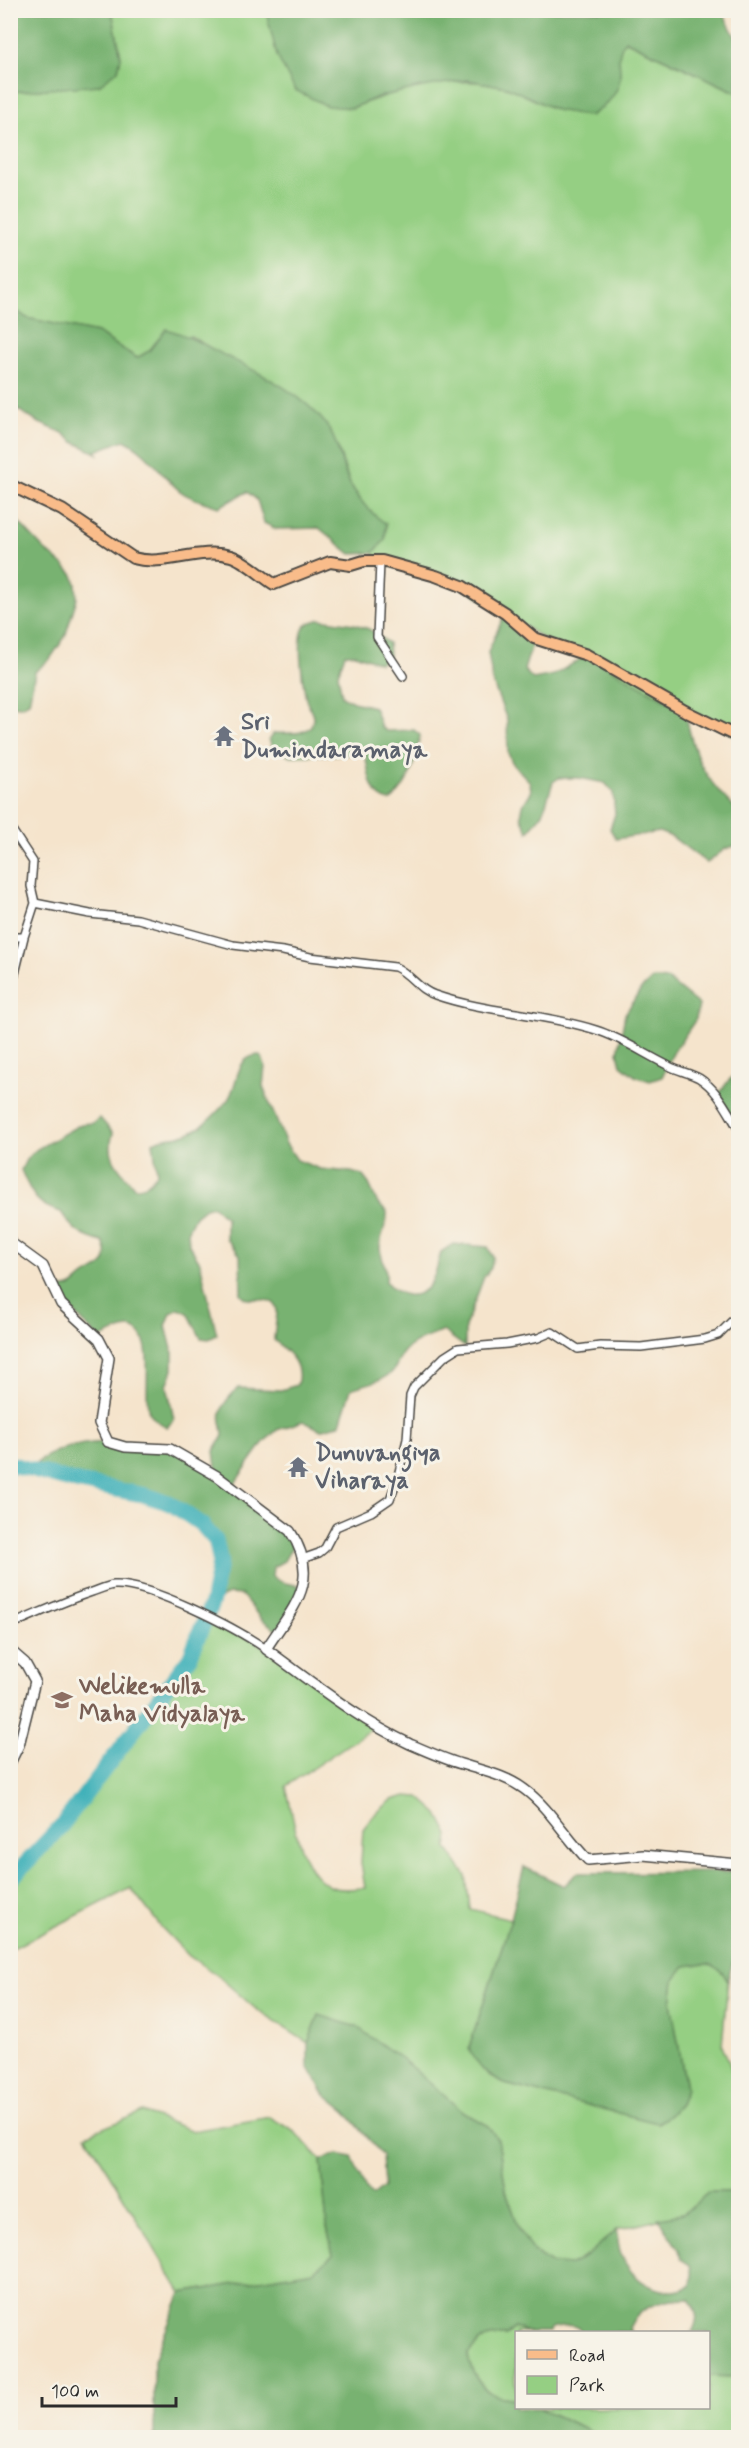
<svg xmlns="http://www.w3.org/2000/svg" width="749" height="2448" font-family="Mynerve,sans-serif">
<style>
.green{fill:#95cf83;stroke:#607d57;stroke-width:1.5}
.forest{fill:#78b271;stroke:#526e4e;stroke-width:1.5}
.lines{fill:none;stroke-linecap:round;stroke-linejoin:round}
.river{stroke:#41b1b9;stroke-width:16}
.minor-casing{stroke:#494743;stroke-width:10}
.tertiary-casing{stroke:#494743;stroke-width:12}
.primary-casing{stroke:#494743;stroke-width:14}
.minor{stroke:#fff;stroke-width:7}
.tertiary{stroke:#fff;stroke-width:9}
.primary{stroke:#f9bc8a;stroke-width:10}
.labels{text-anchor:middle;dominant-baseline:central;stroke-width:6;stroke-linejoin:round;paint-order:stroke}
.worship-label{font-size:24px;font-weight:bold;fill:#5b616d;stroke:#f7f3e8;text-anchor:start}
.education-label{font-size:24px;font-weight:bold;fill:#785e54;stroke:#f7f3e8;text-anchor:start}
</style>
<rect width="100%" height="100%" fill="#f7f3e8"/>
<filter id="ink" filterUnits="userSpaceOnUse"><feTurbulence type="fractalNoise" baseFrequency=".0167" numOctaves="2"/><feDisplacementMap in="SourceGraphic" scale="12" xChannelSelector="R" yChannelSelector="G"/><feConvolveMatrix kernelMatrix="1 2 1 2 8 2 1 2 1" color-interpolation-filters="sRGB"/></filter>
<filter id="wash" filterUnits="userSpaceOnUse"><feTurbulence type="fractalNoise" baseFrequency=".008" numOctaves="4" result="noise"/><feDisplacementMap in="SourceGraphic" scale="24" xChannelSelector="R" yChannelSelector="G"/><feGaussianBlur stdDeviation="1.35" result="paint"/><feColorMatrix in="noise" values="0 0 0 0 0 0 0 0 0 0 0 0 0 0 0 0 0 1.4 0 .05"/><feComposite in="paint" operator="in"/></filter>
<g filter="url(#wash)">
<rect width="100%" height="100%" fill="#f5e4cc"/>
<path class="green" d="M 266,10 L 270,21 L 352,108 C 399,89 456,73 506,87 C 523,91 540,102 556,110 L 620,80 L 618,54 L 624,40 L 738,93 L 738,737 L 648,690 L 552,644 L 462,586 L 380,562 L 373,553 L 385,540 L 386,524 L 369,512 L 350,484 L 338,448 L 212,349 L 191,336 L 157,341 L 149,351 L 137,358 L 97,333 L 26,318 L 11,306 L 10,92 L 118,70 L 121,57 L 112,11 Z
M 206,1616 L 254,1640 L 377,1725 L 286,1786 C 294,1818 298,1872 332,1887 C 341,1891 356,1888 365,1888 L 361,1863 L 363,1829 L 374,1815 L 392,1800 L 406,1796 L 419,1797 L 438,1814 L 449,1835 L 447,1848 L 466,1876 L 470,1909 L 511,1919 L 469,2048 L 488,2076 L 505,2084 L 658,2123 L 669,2116 L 680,2104 L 686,2088 L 671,2003 L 674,1980 L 684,1966 L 709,1963 L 720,1968 L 728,1980 L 722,2045 L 738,2085 L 738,2201 L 729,2192 L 709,2192 L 683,2214 L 616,2230 L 588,2255 L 571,2265 L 553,2264 L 533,2252 L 520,2231 L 506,2191 L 498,2140 L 488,2126 L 463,2112 L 402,2059 L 319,2015 L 308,2043 L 258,2011 L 218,1976 L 189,1956 L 161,1927 L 131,1888 L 11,1949 L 10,1880 L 62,1825 L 190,1657 Z
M 142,2112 L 193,2131 L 270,2117 L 295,2132 L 321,2160 L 327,2227 L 333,2255 L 315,2271 L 181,2293 L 86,2135 Z
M 515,2327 L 526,2332 L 516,2332 L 516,2399 C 509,2397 499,2398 493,2394 C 479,2388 469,2368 468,2354 C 481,2339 486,2335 506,2336 Z
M 709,2376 L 738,2377 L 738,2437 L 604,2437 L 539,2408 L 708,2408 Z"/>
<path class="forest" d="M 11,10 L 112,11 L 121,57 L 118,70 L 99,85 L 11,92 Z
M 266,11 L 722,11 L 738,42 L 738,93 L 625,40 C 615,59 621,60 620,78 C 618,96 604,107 590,116 L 556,110 L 507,87 L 467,80 L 422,87 L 378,97 L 352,108 L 327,106 L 295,90 L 277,56 Z
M 10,306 L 27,318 L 97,333 L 137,358 L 149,351 L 166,329 C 191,336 206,346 228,357 C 263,375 301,393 326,424 C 339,442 340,464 350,484 C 358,500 371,513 386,524 L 385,540 L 373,553 L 351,554 L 319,528 L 276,529 L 264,523 L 257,500 L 247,492 L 219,507 C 207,503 190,499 180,491 C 161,475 147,450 124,440 L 96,451 L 98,454 L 74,442 L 63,433 L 37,422 L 11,405 Z
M 11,514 L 44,549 L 63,565 L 73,575 L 76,584 L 77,598 L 65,637 L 50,659 L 35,672 L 29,702 L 21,706 L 11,705 Z
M 505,613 L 534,638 L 524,670 L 533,679 L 554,675 L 587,655 L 685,711 C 694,758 703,778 738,811 L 738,845 L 725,849 L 707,863 L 672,837 L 659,832 L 616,839 L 610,829 L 615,814 L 613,792 L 605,783 L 579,778 L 559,778 L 553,782 L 543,813 L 528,832 L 521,816 L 523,805 L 531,792 L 530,782 L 513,764 L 508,753 L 507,720 L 493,683 L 488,652 Z
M 319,619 L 354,624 L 369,629 L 388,643 L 389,656 L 380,663 L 355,654 L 345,654 L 338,674 L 342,696 L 353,702 L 374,707 L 381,727 L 386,731 L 414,730 L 420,735 C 417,758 409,786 390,801 C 369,798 369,771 365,754 L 290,756 L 273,750 L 269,739 L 274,733 C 286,733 314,737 313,717 C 313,711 307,705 306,699 C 303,685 295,635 306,625 C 309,622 316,621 319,619 Z
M 653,979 L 668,980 L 699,1005 L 696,1019 L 673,1053 L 662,1077 L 650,1081 L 635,1076 L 621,1065 L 618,1053 L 625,1014 L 642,988 Z
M 258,1055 L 262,1057 L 265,1066 L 263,1087 L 286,1144 L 297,1160 L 320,1169 L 351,1172 L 362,1175 L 369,1184 L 378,1204 L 387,1212 C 388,1225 379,1237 380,1249 C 382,1262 388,1268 386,1282 C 398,1296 417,1302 430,1284 C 436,1276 438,1262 441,1252 L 453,1244 L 488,1247 L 493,1257 L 491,1268 L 484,1277 L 465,1327 L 465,1347 L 443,1331 C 431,1336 410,1342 402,1354 C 398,1361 397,1368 390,1374 C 379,1383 364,1384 351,1389 L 340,1424 L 321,1430 L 303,1421 L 277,1430 L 264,1442 L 232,1487 L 296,1540 L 284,1561 L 273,1567 L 272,1576 C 283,1586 291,1582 304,1588 L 277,1630 L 261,1619 L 242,1595 L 229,1594 L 212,1602 C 216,1583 224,1561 216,1542 C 198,1499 116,1490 76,1482 C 61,1478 46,1473 31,1469 C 58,1436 130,1439 168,1448 C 184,1452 202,1467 217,1475 L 214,1451 L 223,1436 C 223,1430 222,1427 221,1422 C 218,1408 229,1397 238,1388 L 281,1390 L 297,1385 C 303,1364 289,1353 274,1340 C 275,1310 289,1298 247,1299 L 241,1294 L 240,1255 L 226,1239 L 226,1218 L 213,1206 L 205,1208 L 195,1216 L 188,1230 L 189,1245 L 200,1262 L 217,1335 L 209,1339 L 201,1338 L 188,1313 L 179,1309 L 171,1313 L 166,1326 L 173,1353 L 173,1370 L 167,1385 L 174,1420 L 167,1427 C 159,1423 153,1419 149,1412 C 142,1393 158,1333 130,1328 C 122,1327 107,1336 99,1339 L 53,1290 C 59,1289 67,1289 72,1286 C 76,1284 79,1280 83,1277 C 100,1267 113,1264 103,1242 C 81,1237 73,1230 61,1212 C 35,1205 31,1193 21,1170 L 27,1158 L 37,1149 L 81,1124 L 93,1123 L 100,1118 L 113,1133 C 105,1159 120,1168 134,1187 C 147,1187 150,1183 157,1173 L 153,1142 C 163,1137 169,1138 179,1136 C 199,1132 214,1116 227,1101 C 239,1086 234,1057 258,1055 Z
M 738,1073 L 738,1128 L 718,1095 L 729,1080 Z
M 524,1867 L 564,1886 L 577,1873 L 738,1872 L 738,1941 L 728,1980 C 714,1960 707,1963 685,1966 L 674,1980 L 671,2003 L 686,2088 L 680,2104 L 669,2116 L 657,2123 L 505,2084 C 486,2076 478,2067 469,2048 L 511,1919 Z
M 319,2015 L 357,2027 L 402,2059 L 463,2112 L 488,2126 L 498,2140 L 506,2191 L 520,2231 L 533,2252 L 553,2264 L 571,2265 L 588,2255 L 616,2230 C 618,2237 618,2246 621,2254 C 632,2282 663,2300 691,2286 L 692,2275 L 690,2265 L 681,2259 L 677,2247 L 658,2218 L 683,2214 L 709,2192 L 729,2192 L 738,2201 L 738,2377 L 709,2376 L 708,2332 L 692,2332 C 699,2319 698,2312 689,2299 C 665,2299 640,2304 629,2328 L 631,2332 L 582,2332 C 575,2322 562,2326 551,2328 L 550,2332 L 526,2332 L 515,2327 L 506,2336 C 486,2335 481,2339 468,2354 C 469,2368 479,2388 493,2394 C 499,2398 509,2397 516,2399 L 516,2408 L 539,2408 L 604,2437 L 154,2437 L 154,2360 L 181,2293 L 314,2271 L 333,2255 L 327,2227 L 321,2160 L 337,2154 L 352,2157 L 366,2190 L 373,2196 L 384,2187 L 382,2155 L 346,2112 L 324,2094 L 308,2066 L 308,2043 Z"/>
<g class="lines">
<path class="river" d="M 10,1464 L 72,1481 L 144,1495 L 170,1503 L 202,1525 L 216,1541 L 220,1561 L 212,1602 L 190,1657 L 62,1825 L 10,1880"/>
</g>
</g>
<g filter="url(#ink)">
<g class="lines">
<defs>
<path id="minor" d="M 380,562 L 377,637 L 403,676
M 10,827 L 33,862 L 31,886 L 35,903 L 24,937 L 10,994
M 35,903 L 90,914 L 138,919 L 233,945 L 283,951 L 310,957 L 395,967 C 411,974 418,990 435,995 C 487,1013 543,1013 596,1030 C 622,1038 644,1054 669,1066 C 678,1071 690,1073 699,1078 C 717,1089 727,1110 738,1128
M 10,937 L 24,937
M 302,1559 L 319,1553 L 325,1548 L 336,1527 L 371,1512 L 390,1499 L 397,1480 L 407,1439 L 410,1396 L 414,1387 L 444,1357 L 458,1348 L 507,1344 L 538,1338 L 552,1332 L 578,1349 L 600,1346 L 641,1347 L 705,1339 L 718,1335 L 738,1315
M 10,1625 C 37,1614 64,1601 92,1592 C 98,1590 106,1586 114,1585 C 149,1583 236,1628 266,1649"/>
<path id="tertiary" d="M 10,1242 L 43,1266 L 61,1304 L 99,1339 L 109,1358 L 99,1423 L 108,1442 L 125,1447 L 170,1449 L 217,1476 L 290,1531 C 323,1581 292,1608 266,1649 C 312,1682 357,1719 410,1744 C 426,1751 444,1759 461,1764 C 483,1771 505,1775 524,1789 C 550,1808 566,1838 588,1860 L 643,1855 L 738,1864
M 10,1650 L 25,1663 L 35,1681 L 19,1745 L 10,1763"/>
<path id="primary" d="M 10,485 L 62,510 L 133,558 C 165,567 198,547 231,556 C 245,560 261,576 274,584 L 330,562 L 351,565 L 364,561 L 382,561 L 436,576 L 462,586 L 505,613 L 534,638 L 587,655 L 685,711 L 738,737"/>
</defs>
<use href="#minor" class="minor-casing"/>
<use href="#tertiary" class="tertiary-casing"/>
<use href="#primary" class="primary-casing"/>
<use href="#minor" class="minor"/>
<use href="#tertiary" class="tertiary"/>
<use href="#primary" class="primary"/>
</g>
</g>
<defs>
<symbol id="temple-bare" viewBox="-9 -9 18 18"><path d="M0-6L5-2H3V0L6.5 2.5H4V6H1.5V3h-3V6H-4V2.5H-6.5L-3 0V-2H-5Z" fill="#6b7280" stroke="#f7f3e8" stroke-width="2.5" paint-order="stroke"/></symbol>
<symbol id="school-bare" viewBox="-9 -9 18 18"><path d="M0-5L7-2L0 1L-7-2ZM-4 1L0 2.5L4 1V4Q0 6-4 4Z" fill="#8d6e63" stroke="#f7f3e8" stroke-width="2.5" paint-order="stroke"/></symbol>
</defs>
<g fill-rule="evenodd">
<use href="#temple-bare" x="209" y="721" width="30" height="30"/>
<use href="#temple-bare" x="283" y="1452" width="30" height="30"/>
<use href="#school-bare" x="47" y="1685" width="30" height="30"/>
</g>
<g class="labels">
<g class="worship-label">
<text x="241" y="722">Sri<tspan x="241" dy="28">Dumindaramaya</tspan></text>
<text x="315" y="1453">Dunuvangiya<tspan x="315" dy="28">Viharaya</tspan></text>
</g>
<g class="education-label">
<text x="79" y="1686">Welikemulla<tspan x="79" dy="28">Maha Vidyalaya</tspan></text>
</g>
</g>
<rect width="749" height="2448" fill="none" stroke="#f7f3e8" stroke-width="36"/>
<rect x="515" y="2331" width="195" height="78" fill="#f7f3e8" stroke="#a5a39c" stroke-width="1.5"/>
<rect x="527" y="2350" width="30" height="9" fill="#f9bc8a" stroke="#a5a39c" stroke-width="1.5"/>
<text x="569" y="2361" font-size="18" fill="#2b2b2b">Road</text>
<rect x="527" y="2376" width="30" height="18" fill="#95cf83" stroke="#a5a39c" stroke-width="1.5"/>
<text x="569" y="2391" font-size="18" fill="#2b2b2b">Park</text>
<path d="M42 2397v9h134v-9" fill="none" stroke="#2b2b2b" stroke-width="3"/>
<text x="51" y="2397" font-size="18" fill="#2b2b2b" stroke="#f7f3e8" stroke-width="4.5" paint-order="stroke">100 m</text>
</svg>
